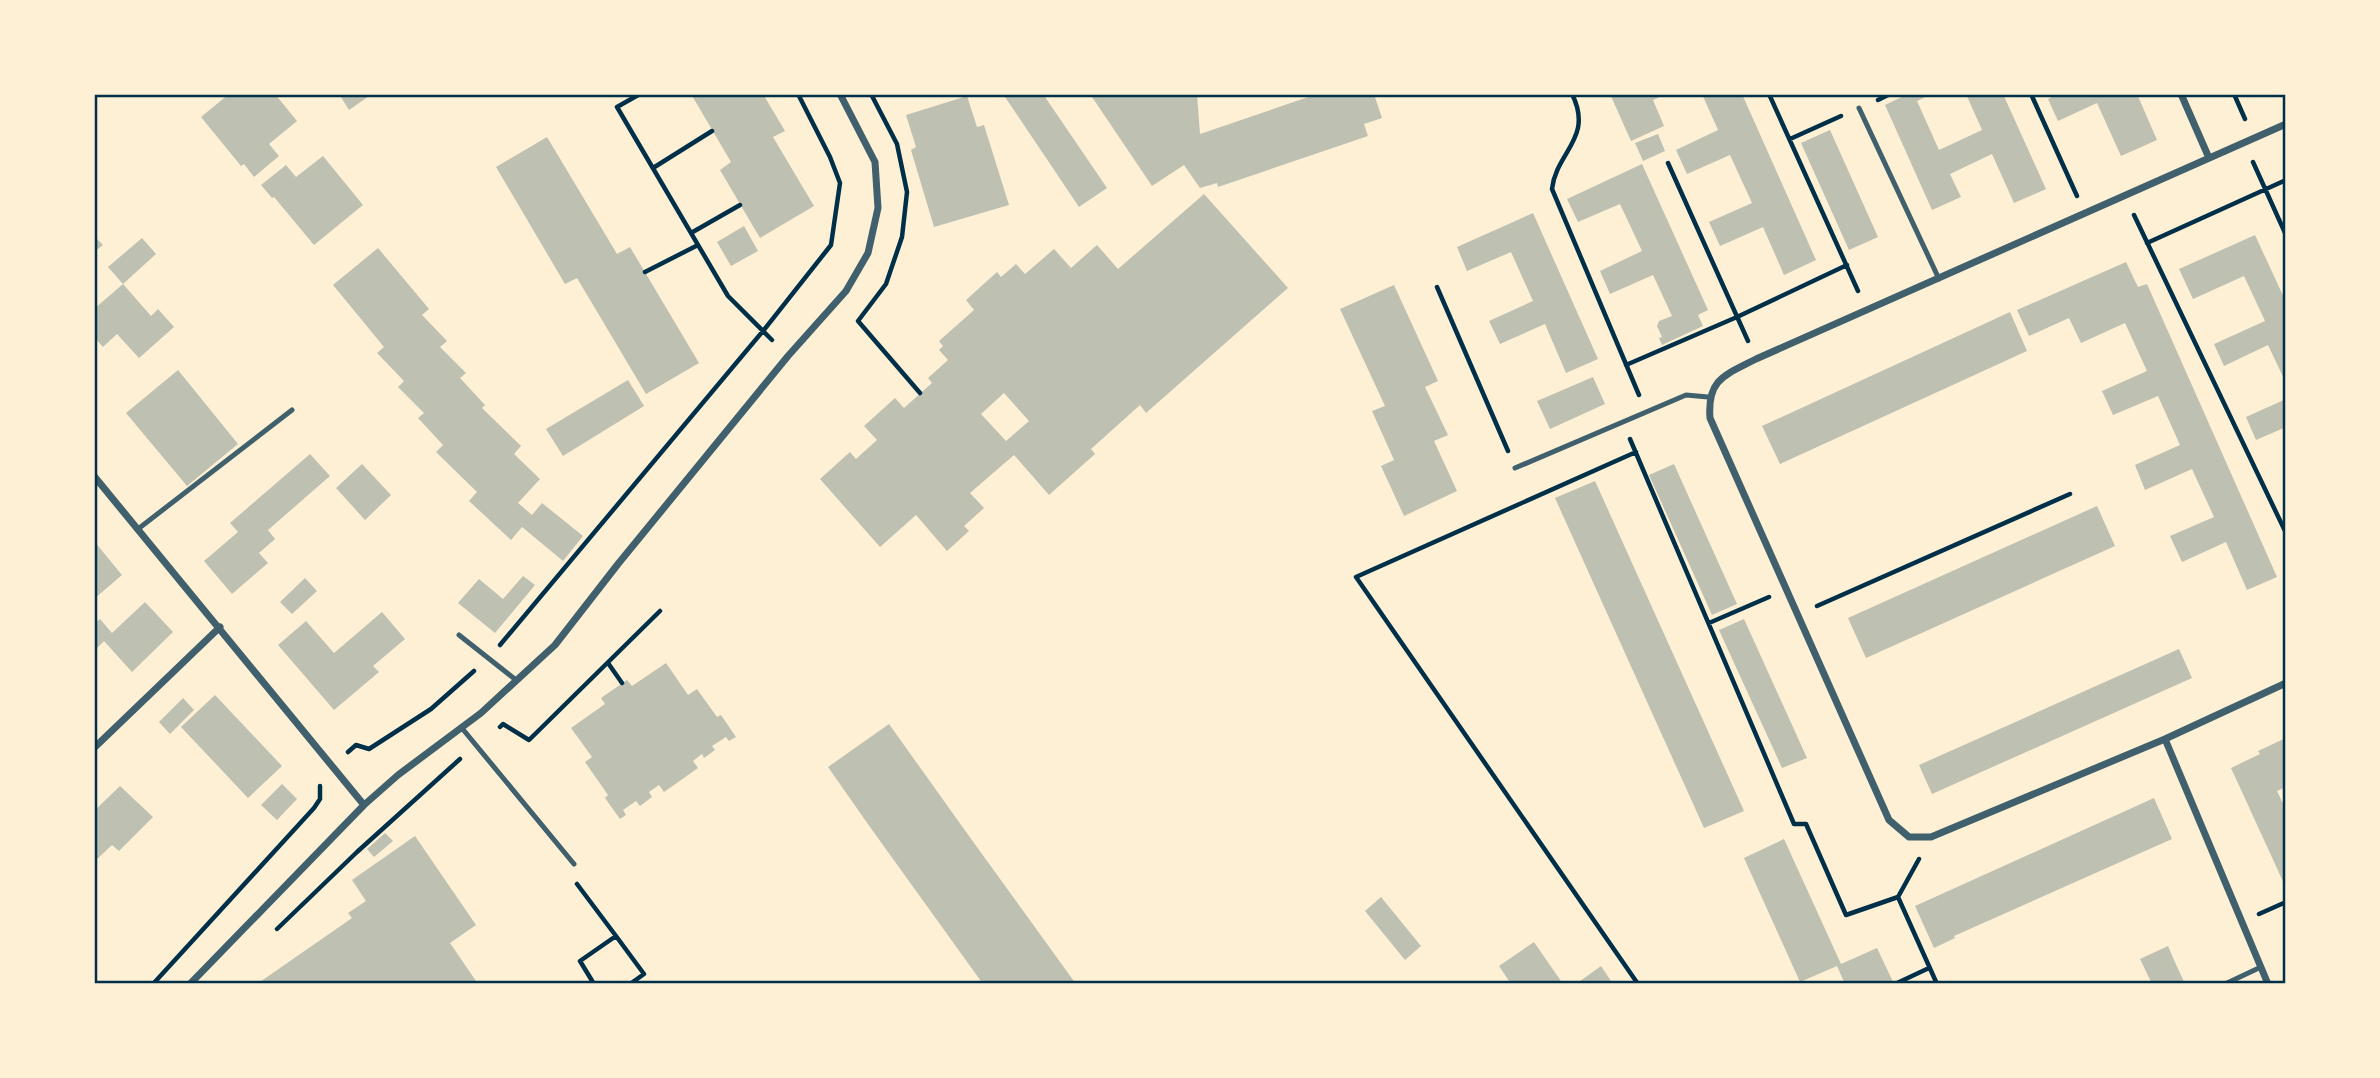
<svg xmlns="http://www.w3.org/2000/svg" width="2380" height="1078" font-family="'Source Sans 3',sans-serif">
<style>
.building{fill:#bec0b2;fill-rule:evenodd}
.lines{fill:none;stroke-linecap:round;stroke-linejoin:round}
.path{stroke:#003049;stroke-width:4.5}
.service{stroke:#3f606c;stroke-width:5}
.minor{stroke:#3f606c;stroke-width:7}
.neatline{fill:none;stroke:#003049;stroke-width:2.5}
</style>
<rect width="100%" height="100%" fill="#fdf0d5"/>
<path class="building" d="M 229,94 L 275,94 L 297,121 L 269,144 L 279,156 L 254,177 L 244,164 L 241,166 L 201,117 Z
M 339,94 L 372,94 L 349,110 Z
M 691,94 L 763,94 L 785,131 L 773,137 L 814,206 L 760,238 L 720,170 L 731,162 Z
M 1003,94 L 1043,94 L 1107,188 L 1079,207 Z
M 1090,94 L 1197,94 L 1200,134 L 1317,94 L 1374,94 L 1382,118 L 1364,124 L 1368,136 L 1218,187 L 1217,183 L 1200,188 L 1184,165 L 1152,186 Z
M 1610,94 L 1666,94 L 1653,100 L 1664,126 L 1631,141 Z
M 1702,94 L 1742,94 L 1816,260 L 1784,275 L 1763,227 L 1720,246 L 1709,222 L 1752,203 L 1730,155 L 1687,174 L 1676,150 L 1718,130 Z
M 1908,94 L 1932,94 L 1917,101 L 1939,150 L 1982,130 L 1966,94 L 2003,94 L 2046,189 L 2014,203 L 1992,154 L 1950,174 L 1961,197 L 1932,210 L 1885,105 Z
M 2058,94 L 2137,94 L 2157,140 L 2121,156 L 2097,103 L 2058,121 L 2048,99 Z
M 967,96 L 977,127 L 984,125 L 1009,205 L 934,227 L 911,150 L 916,147 L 906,115 Z
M 1830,130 L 1878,237 L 1849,250 L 1801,143 Z
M 1658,134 L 1665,151 L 1643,161 L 1635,143 Z
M 547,137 L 617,254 L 630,247 L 699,363 L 646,394 L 577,278 L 565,284 L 496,167 Z
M 323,156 L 363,205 L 314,245 L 274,197 L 272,198 L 261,185 L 286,165 L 296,177 Z
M 1642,164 L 1708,310 L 1698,315 L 1703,326 L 1662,345 L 1659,338 L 1662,337 L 1657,326 L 1659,321 L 1672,316 L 1653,275 L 1610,294 L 1600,271 L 1642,251 L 1620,204 L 1578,222 L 1567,199 Z
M 1204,194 L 1288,288 L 1146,413 L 1140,405 L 1091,449 L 1095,454 L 1049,495 L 1014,455 L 970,493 L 984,508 L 964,526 L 969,531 L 947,551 L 916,515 L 880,547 L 820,479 L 850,452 L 856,459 L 877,440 L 864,426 L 895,398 L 904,408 L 932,383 L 928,378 L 948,360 L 939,350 L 943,346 L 939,341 L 974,310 L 966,300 L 997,272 L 1001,277 L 1016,264 L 1025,274 L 1054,249 L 1071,268 L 1097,245 L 1118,269 ZM 1004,393 L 1029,421 L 1006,441 L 981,414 Z
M 1533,213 L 1598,359 L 1566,373 L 1545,324 L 1500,344 L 1489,321 L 1533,301 L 1511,252 L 1467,271 L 1457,247 Z
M 744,226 L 758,251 L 731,266 L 717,242 Z
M 2255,235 L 2286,302 L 2286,383 L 2268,345 L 2224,366 L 2214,344 L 2265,321 L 2244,276 L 2193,299 L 2179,269 Z
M 94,236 L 103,245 L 94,252 Z
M 142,238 L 156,254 L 123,284 L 108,267 Z
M 378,248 L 429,309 L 422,315 L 447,341 L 440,347 L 466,373 L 460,378 L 485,405 L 482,408 L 521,446 L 514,454 L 540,479 L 518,503 L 532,515 L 542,503 L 583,536 L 563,561 L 522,527 L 511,540 L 469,501 L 477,492 L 436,452 L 443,445 L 418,418 L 424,413 L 398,387 L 404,381 L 377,353 L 384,347 L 333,285 Z
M 2126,262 L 2138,287 L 2147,284 L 2277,577 L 2247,590 L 2226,542 L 2182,562 L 2170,536 L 2214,517 L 2192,469 L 2145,490 L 2135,465 L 2180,445 L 2158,396 L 2113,415 L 2102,391 L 2147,371 L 2125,323 L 2081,343 L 2069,318 L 2029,336 L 2017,310 Z
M 123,284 L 151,316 L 158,309 L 174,327 L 139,358 L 117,334 L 103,347 L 94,337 L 94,309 Z
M 1394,285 L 1438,381 L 1425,387 L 1448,435 L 1434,441 L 1457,491 L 1404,516 L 1381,466 L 1394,460 L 1372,411 L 1385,406 L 1340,309 Z
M 2010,312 L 2027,351 L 1780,464 L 1762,426 Z
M 178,370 L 238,444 L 187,486 L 126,413 Z
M 1593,377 L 1605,404 L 1550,429 L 1537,401 Z
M 628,380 L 644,406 L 563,456 L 546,429 Z
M 2286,399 L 2286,427 L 2256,440 L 2246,417 Z
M 310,454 L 330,476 L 268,530 L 275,539 L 259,553 L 268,563 L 232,594 L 204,561 L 238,532 L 230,523 Z
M 362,464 L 391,495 L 365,520 L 336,488 Z
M 1674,464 L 1737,604 L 1712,615 L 1649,475 Z
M 1595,481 L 1744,811 L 1704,828 L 1555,498 Z
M 2097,506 L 2115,546 L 1866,658 L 1848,618 Z
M 94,541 L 122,575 L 94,599 Z
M 523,576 L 535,585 L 495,633 L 458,603 L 479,579 L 503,599 Z
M 305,578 L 317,591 L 292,614 L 280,602 Z
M 145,602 L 173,632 L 132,672 L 104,641 L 94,651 L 94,624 L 100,619 L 112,633 Z
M 382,612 L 405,639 L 373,666 L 379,672 L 334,710 L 278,645 L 306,621 L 334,653 Z
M 1744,619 L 1807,758 L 1782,768 L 1719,630 Z
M 2179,649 L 2192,678 L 1932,794 L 1919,765 Z
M 666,663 L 688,695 L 697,689 L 717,717 L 721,715 L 736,737 L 729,741 L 726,737 L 712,746 L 715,750 L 704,758 L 702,754 L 693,761 L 698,768 L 664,792 L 659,785 L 649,792 L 652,797 L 640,806 L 636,801 L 623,810 L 626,815 L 620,819 L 605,798 L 608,795 L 585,762 L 592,757 L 571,728 L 605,704 L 601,698 L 627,680 L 632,686 Z
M 215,695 L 282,766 L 248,798 L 181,727 Z
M 183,698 L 194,710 L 170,734 L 159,722 Z
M 889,724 L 974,843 L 1076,984 L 983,984 L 870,827 L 828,767 Z
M 2286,738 L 2286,787 L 2277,791 L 2286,810 L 2286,888 L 2231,768 L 2260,754 L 2258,751 Z
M 282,784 L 297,799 L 277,820 L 261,805 Z
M 120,786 L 153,817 L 119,851 L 112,845 L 94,862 L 94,811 Z
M 2154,798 L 2172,839 L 1954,936 L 1955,938 L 1934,948 L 1915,906 Z
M 385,833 L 393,841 L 374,857 L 367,849 Z
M 415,836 L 476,925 L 450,943 L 478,984 L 257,984 L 352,918 L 348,913 L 366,901 L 352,880 Z
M 1784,839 L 1841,964 L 1877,948 L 1894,984 L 1845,984 L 1837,966 L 1800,982 L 1744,858 Z
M 1381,897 L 1421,946 L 1405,960 L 1365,911 Z
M 1534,942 L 1563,984 L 1511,984 L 1499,966 Z
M 2168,946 L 2174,960 L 2185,984 L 2152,984 L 2140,959 Z
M 1601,966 L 1613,984 L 1576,984 Z"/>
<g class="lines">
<path class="path" d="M 640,94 L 617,107 L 728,296 L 772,340
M 871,94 L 897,144 L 907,192 L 902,237 L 886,284 L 858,321 L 920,393
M 1572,94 C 1594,138 1556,152 1552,189 L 1639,395
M 1769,94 L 1858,291
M 2031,94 L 2077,196
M 2234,94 L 2245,119
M 1878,100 L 1890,94
M 1790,139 L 1841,116
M 2253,162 L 2286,235
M 1668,163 L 1748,341
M 653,168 L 712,131
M 2134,215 L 2286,533
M 691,233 L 740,205
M 2147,243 L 2286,180
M 645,272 L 698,245
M 1437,287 L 1508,451
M 1626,365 L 1737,317 L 1847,265
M 1630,439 L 1794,824 L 1806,824 L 1846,915 L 1898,897
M 1636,452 L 1356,577 L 1638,984
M 1817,606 L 2070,494
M 1709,623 L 1769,597
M 500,645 L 763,331 L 831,245 L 840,183 L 830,157 L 798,94
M 608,663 L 622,683
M 500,727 L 503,724 L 529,740 L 660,611
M 348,752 L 356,745 L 369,749 L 431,709 L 474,671
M 1919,859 L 1898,897 L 1937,984
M 577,884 L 616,936
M 2259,914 L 2286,902
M 277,929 L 357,852 L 460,759
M 153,984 L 314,808 L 320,799 L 320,786
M 594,984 L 580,961 L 616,936 L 644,974 L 630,984
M 1895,984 L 1929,968"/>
<path class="service" d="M 1859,108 L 1939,279
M 1515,468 L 1686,395 L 1708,397
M 138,529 L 292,410
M 459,635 L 516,680
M 461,727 L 574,864
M 2225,984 L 2261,967"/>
<path class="minor" d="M 2181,94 L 2209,158
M 2286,124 L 1756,359 C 1725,375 1707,379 1710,418 L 1889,820 L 1909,837 L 1931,837 L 2165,739 L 2286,683
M 94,476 L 364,805
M 2165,739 L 2268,984
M 94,748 L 220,627
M 190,984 L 364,805 L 398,775 L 481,713 L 555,645 L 618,564 L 788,356 L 846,291 L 868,253 L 878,208 L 875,162 L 840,94"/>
</g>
<rect width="2380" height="1078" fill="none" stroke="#fdf0d5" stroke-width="192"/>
<rect x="96" y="96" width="2188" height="886" class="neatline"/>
</svg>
